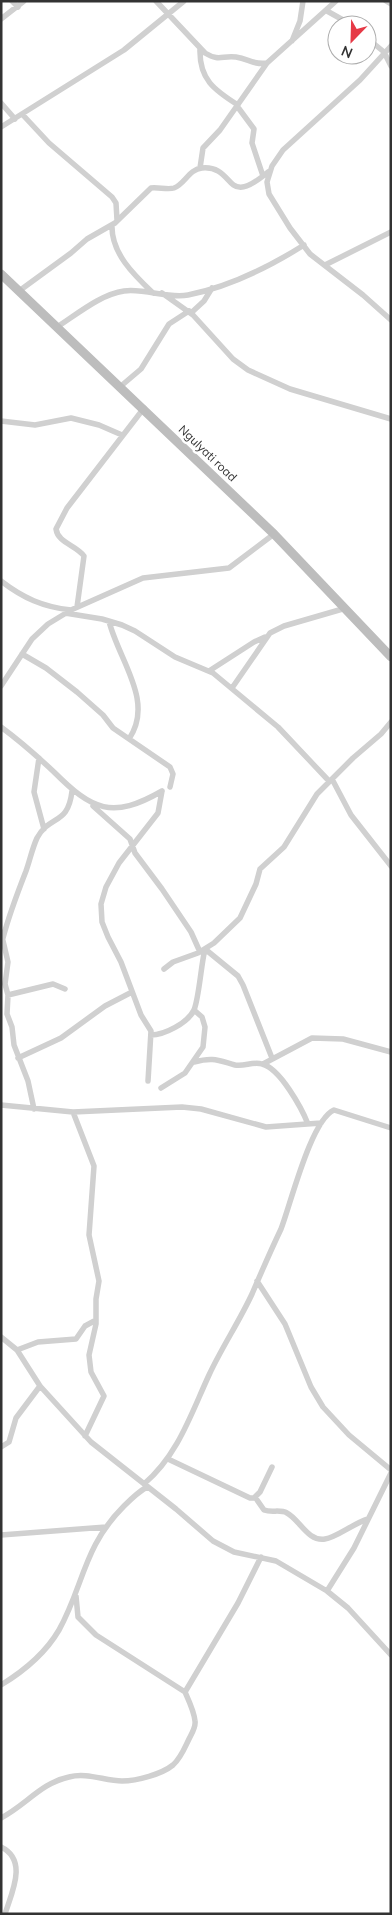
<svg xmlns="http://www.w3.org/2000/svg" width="392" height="1915" font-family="Mulish,sans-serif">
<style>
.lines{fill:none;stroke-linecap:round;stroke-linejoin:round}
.minor{stroke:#d0d0d0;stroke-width:5.5}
.secondary{stroke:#bdbdbd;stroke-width:9}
.labels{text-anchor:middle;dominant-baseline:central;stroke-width:5;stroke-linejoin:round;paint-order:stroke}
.street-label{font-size:12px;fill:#333;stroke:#fff}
</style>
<rect width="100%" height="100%" fill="#fff"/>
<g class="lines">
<path class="minor" d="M 12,1 L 18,7
M 156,1 L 205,53 C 220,62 222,55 236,57 C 249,59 253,65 267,63 L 336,1
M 386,1 L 391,4
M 327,11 L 352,25
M 1,19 L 24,1
M 367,38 L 384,52 L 391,66
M 292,41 L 300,21 L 303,1
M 391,46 L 360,80 L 283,150 L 272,166 L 267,182 L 269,194 L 290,228 L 310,254 L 363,295 L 391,320
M 200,49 C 199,79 214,90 238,105
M 1,103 L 15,119
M 237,106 L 254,129 L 252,143 L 263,176
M 22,114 L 49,143 L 112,197 L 116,203 L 117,220
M 1,127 L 124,50 L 184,1
M 200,168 L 203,148 L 220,130 L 267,63
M 112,225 C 111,253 134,275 153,293
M 325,265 L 391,232
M 19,291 L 71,253 L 87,239 L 115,223 L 151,188 C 158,187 168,190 174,188 C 185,184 189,169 202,168 C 237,165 223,210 268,172
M 162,293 L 193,315 L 233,359 L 248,370 L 290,389 L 391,419
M 191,313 L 204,301 L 212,288
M 57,327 C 76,315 101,294 124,291 C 145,288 168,299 188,295 C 229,287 269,267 304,245
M 121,386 L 141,369 L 169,324 L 189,311
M 1,421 L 35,425 L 71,418 L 99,425 L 122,435
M 1,581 C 23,598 43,607 71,610
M 77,607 L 84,556 C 76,545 58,543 56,529 L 67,508 L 144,408
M 65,613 L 102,619 L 122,625 L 135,631 L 175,657 L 213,673 L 278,727 L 329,781
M 109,621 C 118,659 155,701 129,739
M 22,654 L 46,668 L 77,692 L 103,715 L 113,728 L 170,767 L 173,774 L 170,787
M 209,671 L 254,642 L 265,637
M 1,686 L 32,639 L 48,624 L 71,610 L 143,578 L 229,568 L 274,534
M 232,688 L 270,633 L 284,626 L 346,608
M 1,727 C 20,741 37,756 54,772 C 92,810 112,820 162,791
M 39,758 L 34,792 L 44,829
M 332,779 L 351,815 L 391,866
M 93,806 L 130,839 L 135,853 L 162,889 L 191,932 L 200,952
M 1,932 L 8,962 L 5,984 L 8,995 L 7,1014 L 12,1027 L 14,1045 L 28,1081 L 34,1109
M 3,938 C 9,915 17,894 26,871 C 30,860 32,849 37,838 C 50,814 68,826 72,791
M 164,969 L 173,962 L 198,953 L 214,943 L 240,918 L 256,884 L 260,869 L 284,847 L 317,794 L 353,758 L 381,734 L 391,722
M 8,995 L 53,984 L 65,989
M 151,1035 C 164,1035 188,1023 194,1010 C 199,998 201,965 205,949 L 238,976 L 243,985 L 272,1058
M 18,1058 L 61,1038 L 105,1006 L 132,992
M 194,1062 C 213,1057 217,1060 235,1065 C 244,1067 253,1061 262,1064 C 280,1068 302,1109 308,1124
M 263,1064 L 312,1038 L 343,1039 L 391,1052
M 148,1081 L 151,1031 L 141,1015 L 121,962 L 108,937 L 102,922 L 101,904 L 106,887 L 119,863 L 158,813 L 162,791
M 161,1088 L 185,1073 L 203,1047 L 205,1027 L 202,1017 L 194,1010
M 1,1105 L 73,1112 L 182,1107 L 201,1109 L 266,1127 L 321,1123
M 73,1112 L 94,1166 L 89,1235 L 99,1281 L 96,1299 L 96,1324 L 89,1355 L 91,1372 L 104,1396 L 85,1436
M 257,1281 L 285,1324 L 311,1387 L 323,1407 L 349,1435 L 391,1470
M 1,1337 L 17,1350 L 40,1386 L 91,1442 L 176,1509 L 213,1541 L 234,1552 L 276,1561 L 327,1591 L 348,1608 L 391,1655
M 17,1350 L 38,1342 L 76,1339 L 85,1326 L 96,1320
M 1,1447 L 9,1442 L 16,1418 L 40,1386
M 168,1459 L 250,1498 L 254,1498 L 260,1492 L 272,1467
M 144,1484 C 178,1455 191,1414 209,1375 C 222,1347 239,1322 252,1294 C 261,1273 271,1250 281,1229 C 291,1203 311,1120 334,1110 L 391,1128
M 255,1497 L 264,1510 C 272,1513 280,1509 287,1513 C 299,1519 308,1542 325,1539 C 336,1538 354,1523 368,1519
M 1,1535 L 106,1527
M 327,1591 L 354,1548 L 391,1473
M 76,1596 L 78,1617 L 96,1635 L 185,1692
M 1,1685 C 24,1671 45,1654 59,1630 C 84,1585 83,1547 124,1506 C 131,1499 138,1492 147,1487
M 1,1818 C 26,1805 41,1783 69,1777 C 87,1772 105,1781 122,1781 C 137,1781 162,1774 173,1765 C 181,1758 185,1747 189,1739 C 192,1733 196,1727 195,1721 C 194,1711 189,1701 185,1692 L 238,1603 L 261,1557
M 1,1847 C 28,1860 12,1892 5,1914"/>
<path class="secondary" d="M 1,274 L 274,534 L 391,657"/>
</g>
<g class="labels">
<g class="street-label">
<text transform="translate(208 453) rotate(44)">Ngulyati road</text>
</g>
</g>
<rect width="392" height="1915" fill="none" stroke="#333333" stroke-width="5"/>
<g transform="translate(352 40) rotate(203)"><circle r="24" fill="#ffffff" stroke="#adadad"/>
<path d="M0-4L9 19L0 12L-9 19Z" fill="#e63946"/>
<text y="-8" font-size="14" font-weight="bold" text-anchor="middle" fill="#333333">N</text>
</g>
</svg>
